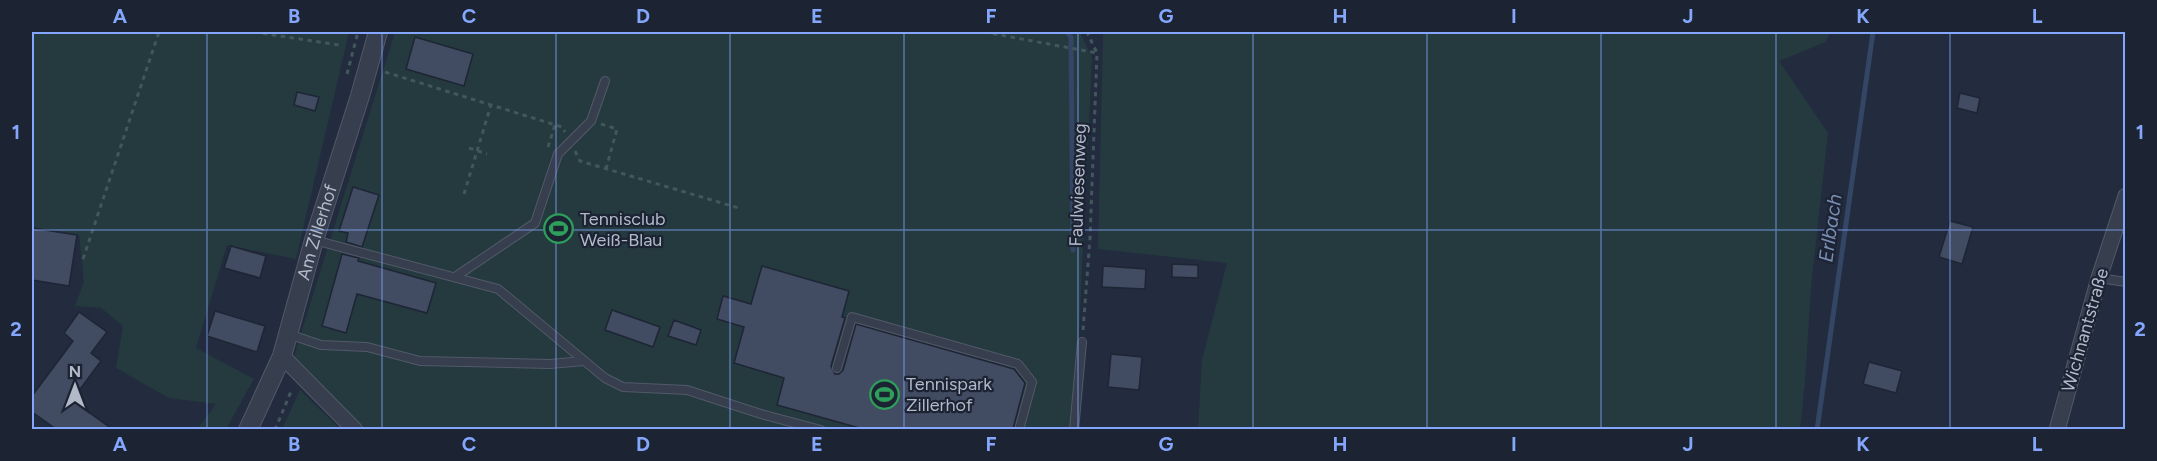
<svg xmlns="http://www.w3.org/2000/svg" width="2157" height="461" font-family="Figtree,sans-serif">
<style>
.green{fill:#243a3f}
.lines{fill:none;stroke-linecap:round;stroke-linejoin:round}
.stream{stroke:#354566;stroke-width:5}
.building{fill:#414b61;stroke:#1e2535;stroke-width:1.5}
.service-casing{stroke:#525969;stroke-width:10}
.minor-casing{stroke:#525969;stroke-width:17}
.tertiary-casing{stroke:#525969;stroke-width:20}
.path{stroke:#42575c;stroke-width:3;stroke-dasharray:4.5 4.5;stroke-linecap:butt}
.service{stroke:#373e4e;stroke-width:8}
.minor{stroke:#373e4e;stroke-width:15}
.tertiary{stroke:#373e4e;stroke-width:18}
.grid{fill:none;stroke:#84a7fd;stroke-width:1.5;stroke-opacity:0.55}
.labels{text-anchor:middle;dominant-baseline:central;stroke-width:4.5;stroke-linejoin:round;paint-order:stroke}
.street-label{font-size:18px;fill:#b2b9c9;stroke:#1c2333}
.poi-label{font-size:18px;fill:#b2b9c9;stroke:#1c2333;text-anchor:start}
.water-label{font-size:20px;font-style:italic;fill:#798cb2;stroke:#1c2333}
.neatline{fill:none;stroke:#84a7fd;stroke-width:2}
.grid-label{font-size:20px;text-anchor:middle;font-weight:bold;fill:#84a7fd}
</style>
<rect width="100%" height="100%" fill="#222c3e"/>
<path class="green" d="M 32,32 L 349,32 L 296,259 L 227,245 L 196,348 L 254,379 L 226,429 L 197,429 L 216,404 L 169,398 L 116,368 L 123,326 L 101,308 L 75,306 L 84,282 L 79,235 L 32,227 Z
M 395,32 L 1080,32 L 1092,58 L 1078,356 L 1072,429 L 366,429 L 293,359 Z
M 1102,32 L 1830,32 L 1826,42 L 1779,61 L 1828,133 L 1811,287 L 1805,382 L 1800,429 L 1198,429 L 1202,360 L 1227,263 L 1098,249 L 1103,34 Z
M 300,390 L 340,429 L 282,429 Z"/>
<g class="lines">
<path class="stream" d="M 1067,32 L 1071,37 L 1073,250
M 1817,430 L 1873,32"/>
</g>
<path class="building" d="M 415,37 L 473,54 L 464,86 L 406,69 Z
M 297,92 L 319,97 L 315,111 L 294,105 Z
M 1960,93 L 1980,98 L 1977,113 L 1957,108 Z
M 353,187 L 379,195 L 362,247 L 346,242 L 348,233 L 339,231 Z
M 1950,221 L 1973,227 L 1962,264 L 1939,257 Z
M 32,228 L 77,235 L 69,286 L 32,280 Z
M 231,246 L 266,256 L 260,278 L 224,268 Z
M 342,254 L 359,258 L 358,261 L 436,283 L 427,313 L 357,294 L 346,333 L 322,326 Z
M 1172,264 L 1198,265 L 1198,278 L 1172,277 Z
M 762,266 L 849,291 L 842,317 L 845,318 L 831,366 L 835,374 L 839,374 L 843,370 L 856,324 L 1014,369 L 1025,383 L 1013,429 L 863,429 L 777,405 L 784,378 L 734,363 L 744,327 L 717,319 L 723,296 L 751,304 Z
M 1103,266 L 1146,269 L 1145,289 L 1102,287 Z
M 612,310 L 660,327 L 653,347 L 605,330 Z
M 215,311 L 265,326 L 257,352 L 207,336 Z
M 79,312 L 107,332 L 91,353 L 101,361 L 72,400 L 112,429 L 56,429 L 32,412 L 32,396 L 73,341 L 64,333 Z
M 674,320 L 701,330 L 696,345 L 668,336 Z
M 1111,354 L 1142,357 L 1139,390 L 1108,387 Z
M 1869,362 L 1902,371 L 1896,393 L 1863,384 Z"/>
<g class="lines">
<defs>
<path id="service" d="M 314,240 L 498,289 L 605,378 L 623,387 L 687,390 L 761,414 L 821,430
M 455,277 L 535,223 L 558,154 L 591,121 L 605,81
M 2099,278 L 2126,282
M 288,334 L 321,345 L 367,347 L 420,361 L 550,364 L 584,361
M 837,368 L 852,317 L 1018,364 L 1032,382 L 1019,430
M 1074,430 L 1082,342"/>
<path id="minor" d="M 282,356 L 355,430
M 2057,430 L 2099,278 L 2126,196"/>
<g id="tertiary">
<path id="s1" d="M 248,430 L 282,356 L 314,240 L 360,96 L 378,32"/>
</g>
</defs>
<use href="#service" class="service-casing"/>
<use href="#minor" class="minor-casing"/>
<use href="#tertiary" class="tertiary-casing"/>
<path class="path" d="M 254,32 L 339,45
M 984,32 L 1097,53
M 385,72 L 562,127 L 565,132
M 347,74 L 358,32
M 601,124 L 617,129 L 606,169
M 548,147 L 555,125
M 469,148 L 487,154
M 575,151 L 580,161 L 742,209
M 464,194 L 491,105
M 83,259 L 159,32
M 1083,330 L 1090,238 L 1097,53 L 1087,32
M 275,430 L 292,389"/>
<use href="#service" class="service"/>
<use href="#minor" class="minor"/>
<use href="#tertiary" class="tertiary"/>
</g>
<path class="grid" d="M 207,32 L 207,430M 382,32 L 382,430M 556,32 L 556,430M 730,32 L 730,430M 904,32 L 904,430M 1078,32 L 1078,430M 1253,32 L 1253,430M 1427,32 L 1427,430M 1601,32 L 1601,430M 1776,32 L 1776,430M 1950,32 L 1950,430M 32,230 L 2126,230"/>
<defs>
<symbol id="stadium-ring" viewBox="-11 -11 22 22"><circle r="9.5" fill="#1c2333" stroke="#2e9e5b" stroke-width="1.5"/><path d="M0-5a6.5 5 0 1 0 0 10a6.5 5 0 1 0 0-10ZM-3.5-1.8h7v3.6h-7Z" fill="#2e9e5b"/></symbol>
</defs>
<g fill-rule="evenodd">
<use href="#stadium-ring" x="542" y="212" width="33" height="33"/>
<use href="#stadium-ring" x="868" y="378" width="33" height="33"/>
</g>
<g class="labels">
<g class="street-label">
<text transform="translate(1078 185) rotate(-88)">Faulwiesenweg</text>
<text stroke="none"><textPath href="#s1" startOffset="210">Am Zillerhof</textPath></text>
<text transform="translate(2085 330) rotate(-74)">Wichnantstraße</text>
</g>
<g class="poi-label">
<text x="580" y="219">Tennisclub<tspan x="580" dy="21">Weiß-Blau</tspan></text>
<text x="906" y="384">Tennispark<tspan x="906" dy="21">Zillerhof</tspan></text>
</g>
<g class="water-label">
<text transform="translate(1830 228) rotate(-82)">Erlbach</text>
</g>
</g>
<rect width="2157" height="461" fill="none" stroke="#1c2333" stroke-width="66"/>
<g transform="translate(75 386)" stroke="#1c2333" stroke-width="4.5" paint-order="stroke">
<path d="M0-4.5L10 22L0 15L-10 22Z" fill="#b2b9c9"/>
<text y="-9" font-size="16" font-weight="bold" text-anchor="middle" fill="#b2b9c9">N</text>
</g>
<rect x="33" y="33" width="2091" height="395" class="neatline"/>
<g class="grid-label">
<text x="120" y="23">A</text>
<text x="294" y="23">B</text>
<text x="469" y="23">C</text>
<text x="643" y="23">D</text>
<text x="817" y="23">E</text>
<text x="991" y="23">F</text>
<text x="1166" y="23">G</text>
<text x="1340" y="23">H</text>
<text x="1514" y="23">I</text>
<text x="1688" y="23">J</text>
<text x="1863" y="23">K</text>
<text x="2037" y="23">L</text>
<text x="16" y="139">1</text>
<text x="2140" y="139">1</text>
<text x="16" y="336">2</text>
<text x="2140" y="336">2</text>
<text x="120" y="451">A</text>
<text x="294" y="451">B</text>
<text x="469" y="451">C</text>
<text x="643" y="451">D</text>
<text x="817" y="451">E</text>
<text x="991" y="451">F</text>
<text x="1166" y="451">G</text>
<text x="1340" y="451">H</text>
<text x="1514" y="451">I</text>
<text x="1688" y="451">J</text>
<text x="1863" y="451">K</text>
<text x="2037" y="451">L</text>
</g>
</svg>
